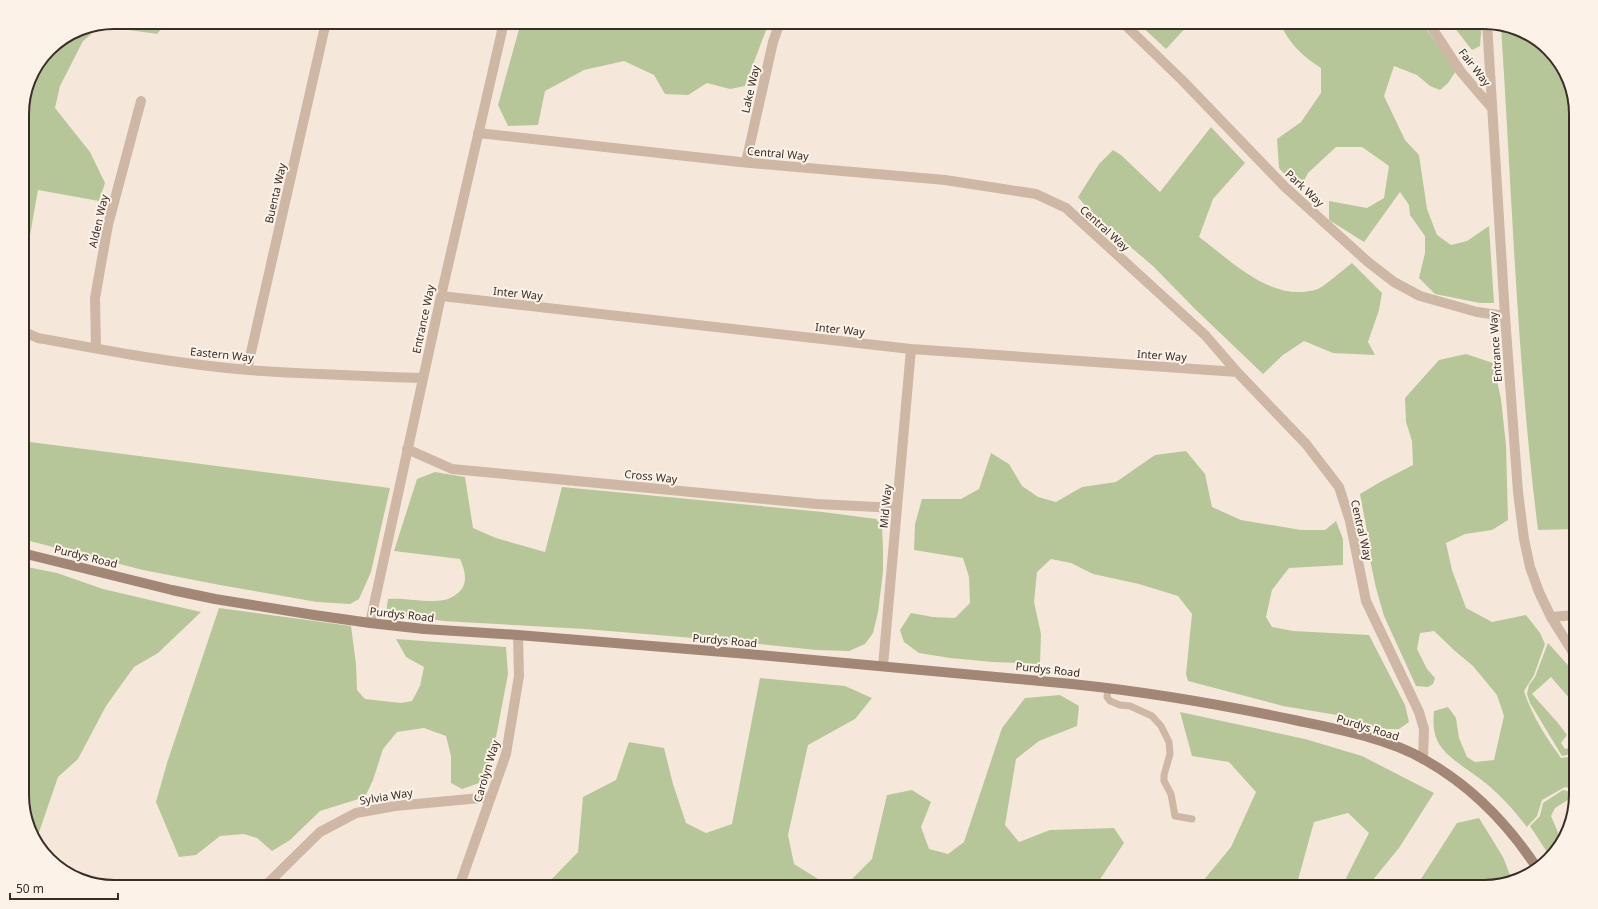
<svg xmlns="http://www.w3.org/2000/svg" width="1598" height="909" font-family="'Noto Sans',sans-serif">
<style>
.green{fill:#b7c699}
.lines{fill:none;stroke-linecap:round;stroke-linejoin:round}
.lane{stroke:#ceb7a5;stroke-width:7}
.street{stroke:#ceb7a5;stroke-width:10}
.secondary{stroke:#a28676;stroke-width:10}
.labels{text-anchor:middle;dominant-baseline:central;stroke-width:4;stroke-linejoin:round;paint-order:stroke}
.street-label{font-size:11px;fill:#392d27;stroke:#fcf2e8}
.rim{fill:none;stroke:#392d27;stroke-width:2}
</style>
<rect width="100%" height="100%" fill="#f5e8db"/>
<path class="green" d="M 114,22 L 167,22 L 157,34 L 101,26 L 83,41 L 60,86 L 55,108 L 90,152 L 105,183 L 99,201 L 38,190 L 29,241 L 22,258 L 22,108 L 31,74 L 49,49 L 79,29 Z
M 521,22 L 769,22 L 745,86 L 730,89 L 707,83 L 688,95 L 665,94 L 654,75 L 624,61 L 584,70 L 545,91 L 538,125 L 508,126 L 498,105 Z
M 1137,22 L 1191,22 L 1166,49 Z
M 1279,22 L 1421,22 L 1424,26 L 1456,71 L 1448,83 L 1440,90 L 1430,86 L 1417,75 L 1394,66 L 1384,96 L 1405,140 L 1419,155 L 1427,209 L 1437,235 L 1451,245 L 1467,241 L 1489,226 L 1494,303 L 1480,303 L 1435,294 L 1419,278 L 1425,253 L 1425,236 L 1410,215 L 1409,205 L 1400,192 L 1364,242 L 1329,220 L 1329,201 L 1367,208 L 1384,198 L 1389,166 L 1362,147 L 1336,147 L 1308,173 L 1299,190 L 1279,168 L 1277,139 L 1301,122 L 1321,93 L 1321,68 C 1301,55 1290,44 1279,22 Z
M 1450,22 L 1482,22 L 1480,46 L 1472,50 Z
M 1501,27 L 1530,34 L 1564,68 L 1576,108 L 1576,529 L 1538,530 C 1517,363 1512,194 1501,27 Z
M 1211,127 L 1245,163 L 1213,199 L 1199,237 C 1232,261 1272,304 1318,289 C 1325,286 1344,269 1352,263 L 1382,293 L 1379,310 L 1368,342 L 1375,355 L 1333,353 L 1304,341 L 1283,355 L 1263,374 L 1194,308 L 1154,267 L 1092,214 L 1078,197 L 1099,164 L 1113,150 L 1121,155 L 1160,192 Z
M 1466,354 L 1493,363 L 1501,399 L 1506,445 L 1508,520 L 1492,530 L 1465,534 L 1446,543 L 1452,570 L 1466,608 L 1492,622 L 1526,615 L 1540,633 L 1545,644 L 1534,675 L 1524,691 C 1532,716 1546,737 1561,758 L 1576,756 L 1576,790 L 1565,787 L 1542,800 L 1537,816 L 1527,827 C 1513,809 1498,792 1479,778 C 1466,768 1448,758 1439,744 C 1433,733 1433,723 1434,711 L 1448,707 L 1456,718 L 1459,738 L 1467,757 L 1475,762 L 1494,760 L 1504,716 L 1497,695 L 1473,666 L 1455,651 L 1434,631 L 1420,633 L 1417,649 L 1427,669 L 1435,678 L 1433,684 L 1428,687 L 1416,686 L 1384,616 L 1376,588 L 1370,560 L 1367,531 L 1360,494 L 1382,481 L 1413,465 L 1412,441 L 1406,422 L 1405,398 L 1439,360 Z
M 22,441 L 390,488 L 371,572 L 359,599 L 350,604 L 317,602 L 220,585 L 143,570 L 22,539 Z
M 1186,451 L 1205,474 L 1212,507 L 1241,520 L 1301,530 L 1325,530 L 1336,521 L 1343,539 L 1343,565 L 1289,568 L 1272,590 L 1266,617 L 1272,627 L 1293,631 L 1369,635 L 1405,705 L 1409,722 L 1399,729 L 1380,729 L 1337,715 L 1283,706 L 1188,681 L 1186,674 L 1192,614 L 1178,596 L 1139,584 L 1093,574 L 1071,563 L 1051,559 L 1037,572 L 1034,602 L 1041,634 L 1040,664 L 993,662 L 950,658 L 919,653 L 904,642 L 900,630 L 911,613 L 933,617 L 955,618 L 970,603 L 969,577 L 963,558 L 914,550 L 915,524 L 922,499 L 961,499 L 979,489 L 991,453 L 1009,464 L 1022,486 L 1038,497 L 1056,502 L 1082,487 L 1116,482 L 1155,455 Z
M 435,472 L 465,477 L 473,528 L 496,538 L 545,552 L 562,487 L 823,512 L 876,519 L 882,526 L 883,549 L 883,572 L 878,612 L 873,633 L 865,644 L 849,651 L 816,650 L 741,642 L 585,629 L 444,621 L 386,613 L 388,599 C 404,597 437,605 450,598 C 453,597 455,595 458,593 C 469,584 465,570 460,559 L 394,551 L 417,479 Z
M 22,566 L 57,573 L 103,589 L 201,612 L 158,653 L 134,667 L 106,706 L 78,759 L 58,777 L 36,841 L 22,801 Z
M 219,608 L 351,626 L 356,664 L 357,690 L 365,699 L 401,703 L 412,701 L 420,686 L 424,667 L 406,657 L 396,639 L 506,647 L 508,674 L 497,732 L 485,781 L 462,789 L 451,783 L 451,756 L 446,736 L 424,728 L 397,732 L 383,749 L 373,780 L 365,797 L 320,811 L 290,840 L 272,851 L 257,838 L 244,834 L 220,836 L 196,855 L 179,857 L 156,802 L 167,763 Z
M 1548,643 L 1576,674 L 1576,706 L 1551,677 L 1532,694 L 1558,723 L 1567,735 L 1561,743 L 1565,749 L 1576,746 L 1576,753 L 1562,756 L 1530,703 L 1527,694 L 1529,685 L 1535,677 Z
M 760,678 L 845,686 L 872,698 L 855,719 L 808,745 L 788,835 L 794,864 L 818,879 L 852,879 L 872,859 L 887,795 L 912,790 L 931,802 L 921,827 L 929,849 L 948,854 L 964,842 L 1002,728 L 1025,698 L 1060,695 L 1079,706 L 1077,726 L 1039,741 L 1016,759 L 1005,825 L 1019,842 L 1050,830 L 1114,828 L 1124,843 L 1095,887 L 524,887 L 549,882 L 578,852 L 583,797 L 616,780 L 629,742 L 664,748 L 673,784 L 686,823 L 706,833 L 732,824 Z
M 1180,712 L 1305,739 L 1362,756 L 1434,793 L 1399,848 L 1367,887 L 1349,887 L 1346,878 L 1369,833 L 1348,813 L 1314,822 L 1296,887 L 1198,887 L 1231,847 L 1256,792 L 1229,762 L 1192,756 Z
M 1563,790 L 1576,793 L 1574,802 L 1571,798 L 1555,808 L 1551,816 L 1562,842 L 1549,855 L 1530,826 L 1540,816 L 1543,803 Z
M 1479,818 L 1503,857 L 1512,880 L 1484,887 L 1417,887 L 1419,882 L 1457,823 Z"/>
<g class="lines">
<path class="lane" d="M 1108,688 L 1107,697 L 1110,701 L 1120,705 L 1130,706 L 1152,716 L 1161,726 L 1169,742 L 1170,754 L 1164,775 L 1164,781 L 1171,794 L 1175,816 L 1192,819"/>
<path class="street" d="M 1122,22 L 1183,81 L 1285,187 L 1368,262 L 1394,282 L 1420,296 L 1477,312 L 1505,316
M 1428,22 L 1461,72 L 1491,107
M 1487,23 L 1505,316 L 1518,492 L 1524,539 L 1530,567 L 1539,592 L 1551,617 L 1576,657
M 478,133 L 740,162 L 945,180 L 1036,194 L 1066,208 L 1205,335 L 1237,372 L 1306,444 L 1339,487 L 1350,521 L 1366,601 L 1419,712 L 1424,729 L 1423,759
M 746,162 L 773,42 L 780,22
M 441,296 L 911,349 L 1237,372
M 22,331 L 38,338 C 108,351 177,364 248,370 C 306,374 364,376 423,378
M 96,348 L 95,298 L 108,225 L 141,101
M 247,370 L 326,22
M 407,449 L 452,469 L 817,504 L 897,508
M 1551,617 L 1576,615
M 370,623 L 441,296 L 504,22
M 883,666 L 911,349
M 264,887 L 320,832 L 356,813 L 395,806 L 491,797
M 459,887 L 506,754 L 519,676 L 518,635"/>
<path class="secondary" d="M 22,553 L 172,590 L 215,599 L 314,615 L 370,623 L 424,629 L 518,635 L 748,654 L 1072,684 C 1148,692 1224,705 1299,721 C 1338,729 1390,739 1425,760 C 1471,786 1508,824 1537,868"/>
</g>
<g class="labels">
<g class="street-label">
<text transform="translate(1475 67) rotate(52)">Fair Way</text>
<text transform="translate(750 89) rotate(-77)">Lake Way</text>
<text transform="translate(778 153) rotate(5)">Central Way</text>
<text transform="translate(1305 188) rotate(43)">Park Way</text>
<text transform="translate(275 193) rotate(-77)">Buenta Way</text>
<text transform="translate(98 221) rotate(-77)">Alden Way</text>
<text transform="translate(1105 228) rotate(42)">Central Way</text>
<text transform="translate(518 293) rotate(6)">Inter Way</text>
<text transform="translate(423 319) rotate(-78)">Entrance Way</text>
<text transform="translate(840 329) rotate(6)">Inter Way</text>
<text transform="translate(1495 347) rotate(-94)">Entrance Way</text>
<text transform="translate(222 354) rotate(6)">Eastern Way</text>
<text transform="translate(1162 355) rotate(4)">Inter Way</text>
<text transform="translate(651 476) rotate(6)">Cross Way</text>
<text transform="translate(885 506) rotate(-85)">Mid Way</text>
<text transform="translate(1362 530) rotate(77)">Central Way</text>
<text transform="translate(86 556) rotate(14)">Purdys Road</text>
<text transform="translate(402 614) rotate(6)">Purdys Road</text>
<text transform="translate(725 640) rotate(5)">Purdys Road</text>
<text transform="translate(1048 669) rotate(6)">Purdys Road</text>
<text transform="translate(1368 727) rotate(17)">Purdys Road</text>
<text transform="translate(486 771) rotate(-73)">Carolyn Way</text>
<text transform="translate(386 796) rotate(-9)">Sylvia Way</text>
</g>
</g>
<path d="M0 0H1598V909H0ZM114 29H1484A85 85 0 0 1 1569 114V795A85 85 0 0 1 1484 880H114A85 85 0 0 1 29 795V114A85 85 0 0 1 114 29Z" fill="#fcf2e8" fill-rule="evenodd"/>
<path class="rim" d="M114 29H1484A85 85 0 0 1 1569 114V795A85 85 0 0 1 1484 880H114A85 85 0 0 1 29 795V114A85 85 0 0 1 114 29Z"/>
<path d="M10 893v6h108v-6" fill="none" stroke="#392d27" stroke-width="2"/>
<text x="16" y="893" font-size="12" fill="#392d27" stroke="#fcf2e8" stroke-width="3" paint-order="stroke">50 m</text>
</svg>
